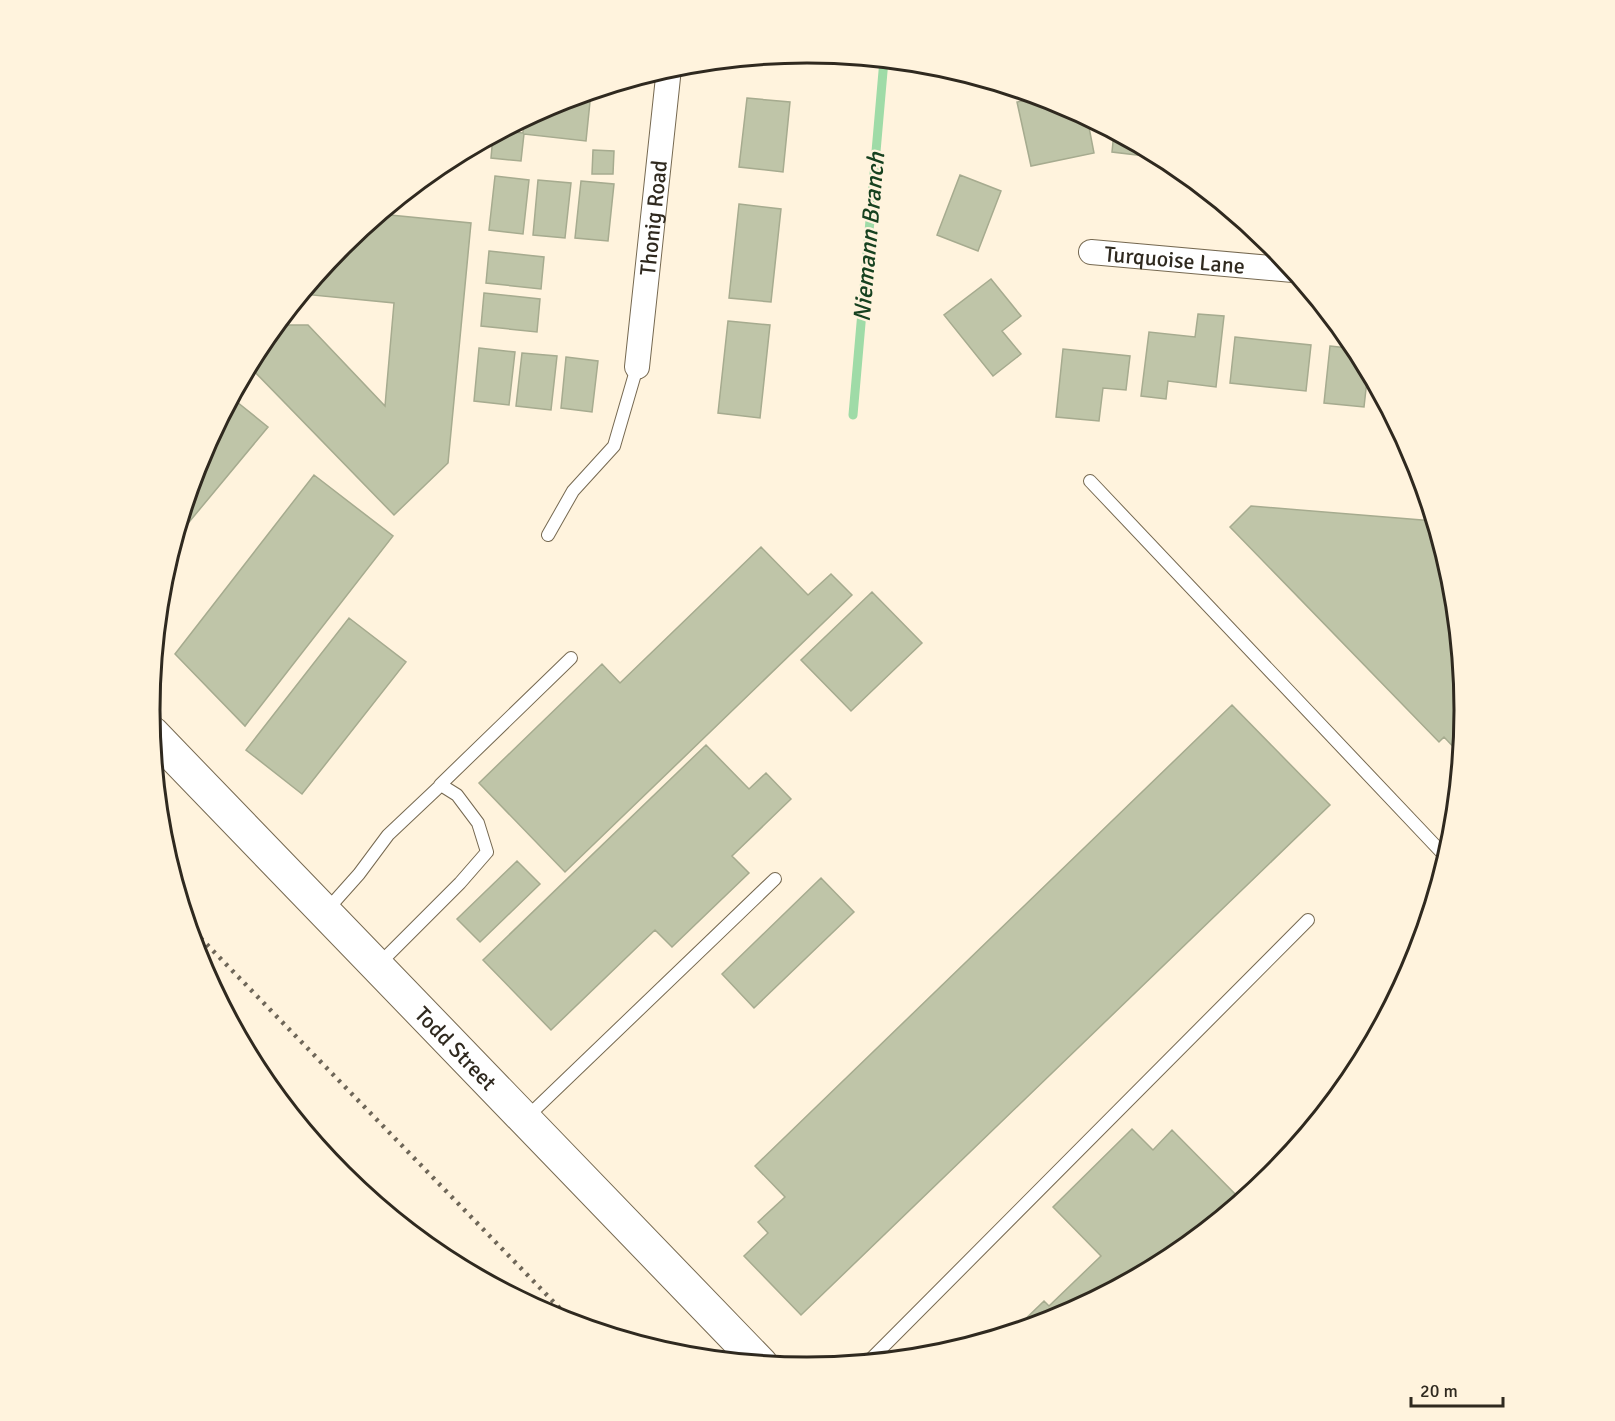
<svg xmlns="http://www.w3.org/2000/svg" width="1615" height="1421" font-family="Signika,sans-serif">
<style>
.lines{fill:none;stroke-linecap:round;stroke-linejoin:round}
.stream{stroke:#9fdba7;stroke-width:9}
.building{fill:#bfc5a8;stroke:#a6ab8f;stroke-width:1.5}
.lane-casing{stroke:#766951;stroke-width:14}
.street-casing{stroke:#766951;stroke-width:26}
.secondary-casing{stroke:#766951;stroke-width:35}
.lane{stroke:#fff;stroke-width:12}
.street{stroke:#fff;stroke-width:24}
.secondary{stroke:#fff;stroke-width:33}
.rail{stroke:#6e6658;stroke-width:4.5;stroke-dasharray:3 6;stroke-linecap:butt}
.labels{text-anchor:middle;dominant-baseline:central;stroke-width:4.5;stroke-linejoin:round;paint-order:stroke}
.street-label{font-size:22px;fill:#2f291f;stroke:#fff3dd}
.water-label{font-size:24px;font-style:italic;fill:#16411f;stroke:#fff3dd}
.rim{fill:none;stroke:#2f291f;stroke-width:3}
</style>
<rect width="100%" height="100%" fill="#fff3dd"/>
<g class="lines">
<path class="stream" d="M 853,415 L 884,60"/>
</g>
<path class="building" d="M 591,92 L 586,141 L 524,134 L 521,161 L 491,158 L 493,136 L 503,131 L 523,133 L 524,120 L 556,102 Z
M 1042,97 L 1060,103 L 1087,117 L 1094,153 L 1031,166 L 1017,102 Z
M 747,98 L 790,102 L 783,172 L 739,167 Z
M 1114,132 L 1162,158 L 1112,152 Z
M 593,150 L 614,151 L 613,174 L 592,174 Z
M 960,175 L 1001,191 L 978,251 L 937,235 Z
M 495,176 L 529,180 L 523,234 L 489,230 Z
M 538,180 L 571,183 L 565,238 L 533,235 Z
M 581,181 L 614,184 L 608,241 L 575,238 Z
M 739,204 L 781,209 L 771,302 L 729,298 Z
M 380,214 L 471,223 L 448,463 L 394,515 L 249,366 L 261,345 L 277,325 L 308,325 L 385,406 L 394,303 L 302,294 L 342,245 Z
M 489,251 L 544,257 L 541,289 L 486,283 Z
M 991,279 L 1021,316 L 1002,331 L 1021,354 L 993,376 L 944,315 Z
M 484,293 L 540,299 L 537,332 L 481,326 Z
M 1198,314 L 1224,316 L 1216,387 L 1168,381 L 1166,399 L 1141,396 L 1149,332 L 1195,337 Z
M 728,321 L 770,325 L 760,418 L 718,413 Z
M 1235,337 L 1311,345 L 1306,391 L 1230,383 Z
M 1330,346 L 1357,349 L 1368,371 L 1364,407 L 1324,403 Z
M 479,348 L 515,352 L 509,405 L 474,401 Z
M 1063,349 L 1130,356 L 1126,390 L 1103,388 L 1099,421 L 1056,417 Z
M 522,353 L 557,356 L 551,410 L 516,406 Z
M 566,357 L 598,361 L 592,412 L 561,408 Z
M 232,398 L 268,427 L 175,539 L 200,458 Z
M 314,475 L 393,536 L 245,726 L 175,654 Z
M 1251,506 L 1434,521 L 1453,582 L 1465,711 L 1461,755 L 1444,737 L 1439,742 L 1230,527 Z
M 761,547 L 808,595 L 831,574 L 852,595 L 565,872 L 479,783 L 602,664 L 620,683 Z
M 872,592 L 922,643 L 851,711 L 801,660 Z
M 349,618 L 406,662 L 302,794 L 246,750 Z
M 1232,705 L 1330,805 L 801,1315 L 744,1256 L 768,1233 L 758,1222 L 785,1197 L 755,1166 Z
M 706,745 L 749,789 L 766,773 L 791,799 L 732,856 L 749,873 L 672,947 L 655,930 L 551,1030 L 483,960 Z
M 517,861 L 540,884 L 480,942 L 457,919 Z
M 821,878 L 854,912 L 754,1008 L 722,974 Z
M 1132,1129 L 1153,1150 L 1172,1130 L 1242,1201 L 1173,1258 L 1059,1319 L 1011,1333 L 1044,1301 L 1049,1306 L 1101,1256 L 1053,1207 Z"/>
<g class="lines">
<defs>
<path id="lane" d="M 1090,481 L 1447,858
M 548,535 L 573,491 L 614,446 L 637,367
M 440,785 L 571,658
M 326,911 L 359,874 L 388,835 L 441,785 L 457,795 L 478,823 L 487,852 L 460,883 L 377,966
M 525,1119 L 775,879
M 867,1363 L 1308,920"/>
<g id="street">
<path id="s1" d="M 1091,252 L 1293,270"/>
<path id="s2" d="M 637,367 L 669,68"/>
</g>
<g id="secondary">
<path id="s3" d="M 152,733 L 761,1364"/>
</g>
</defs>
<use href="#lane" class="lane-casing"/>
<use href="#street" class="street-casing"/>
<use href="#secondary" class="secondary-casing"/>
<use href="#lane" class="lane"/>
<use href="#street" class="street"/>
<use href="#secondary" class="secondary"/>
<path class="rail" d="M 188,925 L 575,1324"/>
</g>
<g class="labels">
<g class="street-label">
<text stroke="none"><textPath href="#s2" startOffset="150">Thonig Road</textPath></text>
<text stroke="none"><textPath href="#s1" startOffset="84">Turquoise Lane</textPath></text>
<text stroke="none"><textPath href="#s3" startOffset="438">Todd Street</textPath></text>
</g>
<g class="water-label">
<text transform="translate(869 237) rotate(-85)">Niemann Branch</text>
</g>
</g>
<path d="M0 0H1615V1421H0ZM160 710a647 647 0 1 1 1294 0a647 647 0 1 1-1294 0Z" fill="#fff3dd" fill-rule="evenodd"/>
<path class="rim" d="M160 710a647 647 0 1 1 1294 0a647 647 0 1 1-1294 0Z"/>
<path d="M1411 1397v9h92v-9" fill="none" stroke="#2f291f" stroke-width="3"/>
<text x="1420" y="1397" font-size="18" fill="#2f291f" stroke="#fff3dd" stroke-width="4.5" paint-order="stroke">20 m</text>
</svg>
